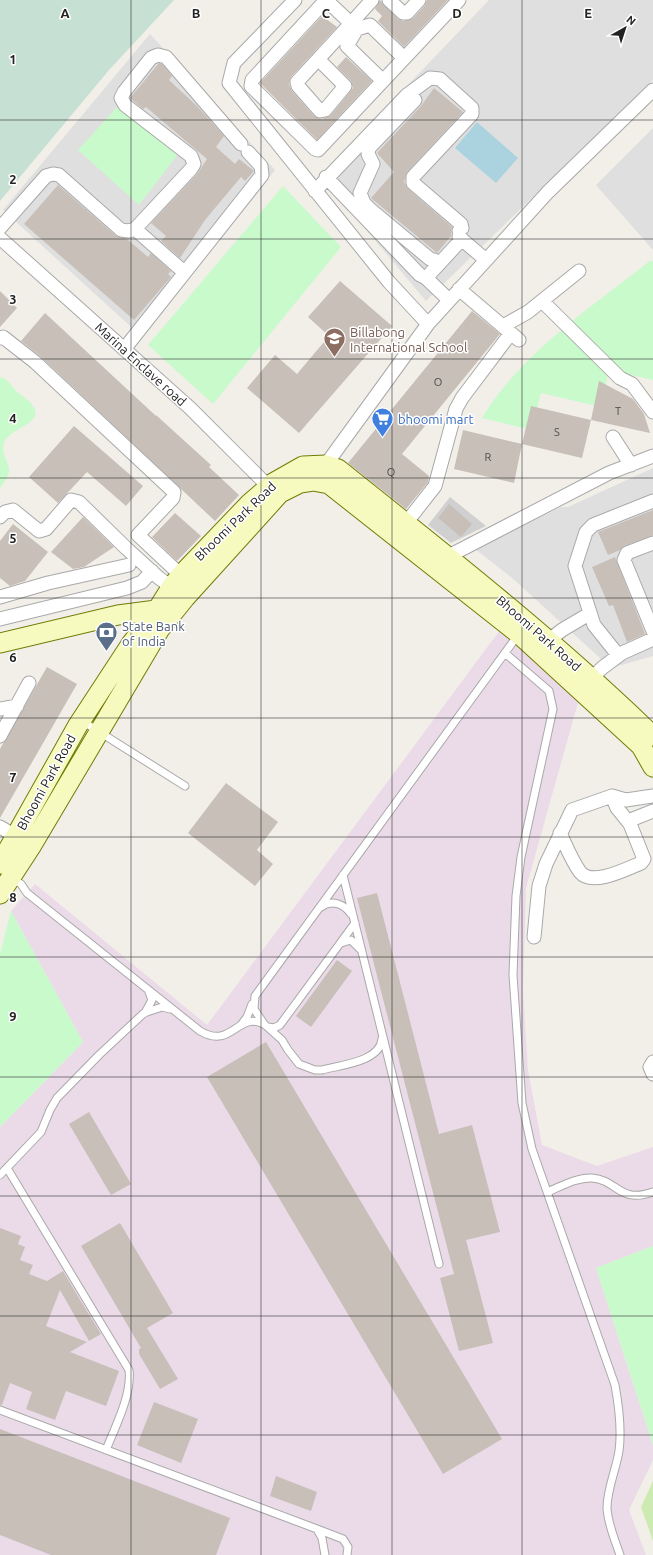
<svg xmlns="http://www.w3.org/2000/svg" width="653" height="1555" font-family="Ubuntu,sans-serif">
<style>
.residential{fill:#e0dfdf}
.industrial{fill:#ebdbe8}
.religious{fill:#d0d0d0}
.grass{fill:#cdebb0}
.wetland{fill:#c6e0d4}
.park{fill:#c8facc}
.water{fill:#aad3df}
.building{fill:#c7bfb8}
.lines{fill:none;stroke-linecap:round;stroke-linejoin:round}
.lane-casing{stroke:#a9a9a9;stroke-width:9}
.street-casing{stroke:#a9a9a9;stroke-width:15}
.secondary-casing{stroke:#707d05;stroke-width:21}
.lane{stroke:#fff;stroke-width:7}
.street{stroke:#fff;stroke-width:13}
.secondary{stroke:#f7fabf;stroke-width:19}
.grid{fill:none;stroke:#222;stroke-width:1;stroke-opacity:0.55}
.labels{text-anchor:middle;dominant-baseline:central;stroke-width:3;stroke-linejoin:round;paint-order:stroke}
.number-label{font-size:11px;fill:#4b4948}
.education-label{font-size:13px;fill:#785e54;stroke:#fff;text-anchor:start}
.street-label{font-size:13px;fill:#222;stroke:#fff}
.shop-label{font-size:13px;fill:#366cbe;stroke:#fff;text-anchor:start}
.service-label{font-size:13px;fill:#4e5e75;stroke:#fff;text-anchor:start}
.grid-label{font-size:13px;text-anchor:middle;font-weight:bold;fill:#222;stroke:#fff;stroke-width:3;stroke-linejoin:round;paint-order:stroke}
</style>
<rect width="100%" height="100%" fill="#f2efe9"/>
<path class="residential" d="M 489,0 L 653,0 L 653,80 L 426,301 L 321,176 Z
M 150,34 L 275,170 L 141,336 L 3,210 Z
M 653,128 L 653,250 L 596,185 Z
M 653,468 L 653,656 L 611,668 L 511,577 L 475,549 L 561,507 L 568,507 Z"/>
<path class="industrial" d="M 500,630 L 579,699 L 526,888 L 523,991 L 528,1070 L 542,1145 L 597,1166 L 653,1147 L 653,1246 L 596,1268 L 653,1445 L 653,1460 L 629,1510 L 646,1555 L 0,1555 L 0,1127 L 83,1042 L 11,911 L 35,884 L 207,1025 Z"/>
<path class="religious" d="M 450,497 L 486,526 L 451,543 L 428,525 Z"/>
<path class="grass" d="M 653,1481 L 653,1541 L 641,1507 Z"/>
<path class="wetland" d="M 0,0 L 174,0 L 109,70 L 0,201 Z"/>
<path class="park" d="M 118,106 L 179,153 L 139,205 L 78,150 Z
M 283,186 L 341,247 L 213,404 L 148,345 Z
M 651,260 L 653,262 L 653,380 L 609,370 L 601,407 L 541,393 L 532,430 L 482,418 C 521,353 593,306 651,260 Z
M 0,377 C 10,379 12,389 20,394 C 60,423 11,424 4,443 C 0,464 20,464 0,488 Z
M 11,911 L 83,1042 L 0,1127 L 0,954 Z
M 653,1246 L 653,1445 L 596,1268 Z"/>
<path class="water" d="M 477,122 L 518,158 L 496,183 L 455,148 Z"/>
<path class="building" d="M 380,0 L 398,19 L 403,21 L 413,18 L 425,5 L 427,0 L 448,0 L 404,47 L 378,21 L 382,16 L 375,9 Z
M 322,16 L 337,27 L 291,77 L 289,84 L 292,91 L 314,116 L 322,119 L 331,115 L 353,88 L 351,81 L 337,67 L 346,57 L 372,81 L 317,140 L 260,83 Z
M 159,63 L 162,64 L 172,76 L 169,80 L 197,106 L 224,136 L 216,147 L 235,164 L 239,159 L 254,171 L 245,181 L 241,177 L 205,220 L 180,258 L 161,241 L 166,236 L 151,223 L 197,174 L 207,159 L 146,107 L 143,109 L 130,98 Z
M 434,88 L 463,112 L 407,172 L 404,182 L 408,189 L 452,227 L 451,236 L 437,253 L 371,198 L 394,172 L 377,153 L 421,106 Z
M 58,185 L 116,236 L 127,239 L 148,257 L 151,253 L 171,271 L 168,274 L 171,277 L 134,320 L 24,224 Z
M 340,281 L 392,326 L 299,433 L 247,388 L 275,355 L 297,374 L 329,336 L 308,317 Z
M 0,291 L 17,308 L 0,327 Z
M 472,311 L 500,334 L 402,454 L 429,476 L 428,482 L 406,509 L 348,463 Z
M 45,313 L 156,416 L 156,415 L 211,465 L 209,467 L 239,495 L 215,521 L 40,356 L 21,341 Z
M 599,381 L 633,399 L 644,414 L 650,433 L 591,420 Z
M 531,406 L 591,420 L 582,458 L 522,444 Z
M 74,426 L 143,486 L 126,506 L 87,472 L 58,503 L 29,477 Z
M 463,430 L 522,444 L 514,483 L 454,469 Z
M 449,504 L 472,524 L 461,537 L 438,518 Z
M 653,510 L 653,535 L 624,546 L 620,550 L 608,555 L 598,532 Z
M 175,513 L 201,536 L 177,561 L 152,537 Z
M 83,517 L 114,547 L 84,567 L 73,569 L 51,552 Z
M 13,524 L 48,552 L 25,581 L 10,586 L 0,578 L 0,541 Z
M 615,557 L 645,634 L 627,642 L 613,605 L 609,606 L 592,567 Z
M 47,667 L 77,684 L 0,818 L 0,749 Z
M 226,783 L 278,822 L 257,850 L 273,864 L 255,886 L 188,833 Z
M 377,893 L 439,1134 L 472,1125 L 500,1232 L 466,1240 L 493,1343 L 459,1351 L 440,1278 L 454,1274 L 357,898 Z
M 337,960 L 352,971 L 311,1027 L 296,1016 Z
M 266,1042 L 502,1439 L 443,1474 L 207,1077 Z
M 89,1112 L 131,1184 L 111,1195 L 69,1124 Z
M 120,1223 L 173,1313 L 147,1328 L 178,1379 L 160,1389 L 139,1354 L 139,1349 L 141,1348 L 81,1246 Z
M 0,1228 L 21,1236 L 18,1244 L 25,1247 L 20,1260 L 33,1265 L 29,1274 L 47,1281 L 63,1271 L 79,1298 L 101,1334 L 89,1341 L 60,1290 L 46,1326 L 87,1342 L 70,1352 L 119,1371 L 106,1406 L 66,1391 L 55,1420 L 26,1409 L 32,1392 L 10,1383 L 2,1405 L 0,1405 Z
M 154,1402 L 198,1419 L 181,1463 L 137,1445 Z
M 0,1429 L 230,1518 L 216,1555 L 51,1555 L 0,1535 Z
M 276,1476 L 317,1492 L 311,1511 L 270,1496 Z"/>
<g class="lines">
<defs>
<path id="lane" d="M 505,653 L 549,691 L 553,709 L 521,857 L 516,896 L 513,975 L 522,1103 L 532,1149 L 615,1385 C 619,1407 622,1429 619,1451 C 616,1470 607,1489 607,1508 C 608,1525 615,1540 620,1555
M 82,721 L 185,786
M 343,875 L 439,1264
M 11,878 L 21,884 L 27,893 L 200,1031 C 232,1050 237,1011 264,1024 L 254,1009 L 255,996 L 518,635
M 321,907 C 332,899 344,904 351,914
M 341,943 L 351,940 L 360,949
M 145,1013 L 152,1000 L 149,992
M 264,1024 L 282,1040 L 288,1050 L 299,1064 L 315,1070 L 322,1070 C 340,1065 380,1062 382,1039
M 241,1025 L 247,1017 L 252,1004
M 268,1027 L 274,1028 L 280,1025 L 355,923
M 7,1168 L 129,1370 C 132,1395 115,1427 106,1450
M 0,1175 L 41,1132 L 50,1110 L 57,1098 L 99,1055 L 144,1013 L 162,1007 L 170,1009
M 547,1192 C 560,1187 577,1177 592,1178 C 618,1180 619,1204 653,1192
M 0,1410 L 317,1529
M 325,1555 L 322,1538 L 317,1529 L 343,1539 L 348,1547 L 347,1555"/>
<path id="street" d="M 295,0 L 234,63 L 229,83 L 389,282 L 428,324
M 326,0 L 252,80 L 251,86 L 315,149 L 318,150 L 459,0
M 326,0 L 357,29 L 370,25 L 404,58
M 389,0 L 403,13 L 407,13 L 419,0
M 357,29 L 347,46 L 383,81
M 318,59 L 345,86 L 325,110 L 320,111 L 298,86 L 297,82 C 322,55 347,28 372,0
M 415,100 L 369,148 L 368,154 L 373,164 L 360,193 L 364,203 L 371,210 L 430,259 L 434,260
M 326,177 L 420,275 L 426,278 L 462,239
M 315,191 L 407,95 L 430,78 L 440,79 L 472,108 L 472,114 L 413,177 L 413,183 L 461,224 L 462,228 L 459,231
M 0,228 L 46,176 L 53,174 L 59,175 L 121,230 L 129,231 L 135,229 L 191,169 L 194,164 L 191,156 L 125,105 L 121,98 L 124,92 L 151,58 L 158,55 L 166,57 L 241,144
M 135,229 L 184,272
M 459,237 L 486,260
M 0,238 L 190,408 L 274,492
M 426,278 L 449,300
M 459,289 L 519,340
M 542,301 L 620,378 L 632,384 L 653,412
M 503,326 L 528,312 L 579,271
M 0,338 L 3,337 L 35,362 L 174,492 L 173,498 L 138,535 L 186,580
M 125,348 L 262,175 L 261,166 L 248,152
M 613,437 L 631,465
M 322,470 L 428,324 L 548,192 L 653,90
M 0,517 L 5,512 L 13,510 L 39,531 L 46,529 L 71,500 L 79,502 L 126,548 L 159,578 L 177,591
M 406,523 L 435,486 L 456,409 L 462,398 L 511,333
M 653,543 L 627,553 L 624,560 L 653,631
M 441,560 L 609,473 L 653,456
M 0,597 L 48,583 L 129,565
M 0,619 L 127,588 L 142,582 L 152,571
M 543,645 L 562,630 L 589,614
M 618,655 L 594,625 L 575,566 L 586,532 L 593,525 L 653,501
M 586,684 L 602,668 L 622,653 L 653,639
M 0,709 L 17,706
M 0,736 L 29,683
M 612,796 L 617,808 L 630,824
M 0,827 L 22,840
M 560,833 C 566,846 572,861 580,872 C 592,887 626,869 641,863 L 644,859 L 630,824 L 633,819 L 653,811
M 534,937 L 539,886 L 546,864 L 572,810 L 612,796 L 626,800 L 653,796
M 653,1062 L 650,1067 L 653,1074"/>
<path id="secondary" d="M 0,643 L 118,615 L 164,609
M 0,864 L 78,725 L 131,644 L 157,610 L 172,586 L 181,575 L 249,504 L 273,483 L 303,466 L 326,465 L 338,469 C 446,555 554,640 653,736
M 0,894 L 32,845 L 160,629 L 185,598 L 280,493 L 300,483 L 313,481 L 329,484 L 519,634 L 641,746 L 653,767"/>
</defs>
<use href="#lane" class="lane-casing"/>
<use href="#street" class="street-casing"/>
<use href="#secondary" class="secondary-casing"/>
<use href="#lane" class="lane"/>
<use href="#street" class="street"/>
<use href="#secondary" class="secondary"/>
</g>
<path class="grid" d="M 131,0 L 131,1555M 261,0 L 261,1555M 392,0 L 392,1555M 522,0 L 522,1555M 0,120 L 653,120M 0,239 L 653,239M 0,359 L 653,359M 0,478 L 653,478M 0,598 L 653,598M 0,718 L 653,718M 0,837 L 653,837M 0,957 L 653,957M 0,1077 L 653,1077M 0,1196 L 653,1196M 0,1316 L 653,1316M 0,1435 L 653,1435"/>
<defs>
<symbol id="school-pin" viewBox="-11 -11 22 30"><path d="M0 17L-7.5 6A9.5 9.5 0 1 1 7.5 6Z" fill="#8d6e63" stroke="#fff"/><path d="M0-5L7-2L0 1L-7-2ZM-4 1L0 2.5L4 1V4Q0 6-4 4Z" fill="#fff"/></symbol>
<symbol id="supermarket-pin" viewBox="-11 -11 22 30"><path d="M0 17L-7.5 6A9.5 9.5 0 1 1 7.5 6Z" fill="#3f7fe0" stroke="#fff"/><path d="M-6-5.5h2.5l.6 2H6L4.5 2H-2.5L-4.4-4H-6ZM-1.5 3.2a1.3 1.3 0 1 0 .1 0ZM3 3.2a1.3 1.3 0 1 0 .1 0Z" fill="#fff"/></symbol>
<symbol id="bank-pin" viewBox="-11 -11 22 30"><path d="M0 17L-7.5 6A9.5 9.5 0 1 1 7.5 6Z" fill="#5c6f8a" stroke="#fff"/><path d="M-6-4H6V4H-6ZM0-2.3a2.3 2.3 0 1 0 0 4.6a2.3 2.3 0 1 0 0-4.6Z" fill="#fff"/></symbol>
</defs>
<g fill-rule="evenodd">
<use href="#school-pin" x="322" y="326" width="25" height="34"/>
<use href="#supermarket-pin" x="370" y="406" width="25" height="34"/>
<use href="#bank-pin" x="94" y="620" width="25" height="34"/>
</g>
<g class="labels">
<g class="number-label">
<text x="438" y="382">O</text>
<text x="618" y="411">T</text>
<text x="557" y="432">S</text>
<text x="488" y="457">R</text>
<text x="391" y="472">Q</text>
</g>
<g class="education-label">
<text x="350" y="332">Billabong<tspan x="350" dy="15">International School</tspan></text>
</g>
<g class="street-label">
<text transform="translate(141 364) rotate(42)">Marina Enclave road</text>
<text transform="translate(235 521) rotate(-44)">Bhoomi Park Road</text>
<text transform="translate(539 633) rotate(41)">Bhoomi Park Road</text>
<text transform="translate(46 782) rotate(-61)">Bhoomi Park Road</text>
</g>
<g class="shop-label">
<text x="398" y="419">bhoomi mart</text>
</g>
<g class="service-label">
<text x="122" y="626">State Bank<tspan x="122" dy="15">of India</tspan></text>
</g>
</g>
<g class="grid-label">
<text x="65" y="18">A</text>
<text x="196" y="18">B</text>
<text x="326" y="18">C</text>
<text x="457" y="18">D</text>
<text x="588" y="18">E</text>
<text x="13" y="64">1</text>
<text x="13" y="184">2</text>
<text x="13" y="304">3</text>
<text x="13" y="423">4</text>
<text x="13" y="543">5</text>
<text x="13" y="662">6</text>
<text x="13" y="782">7</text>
<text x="13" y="902">8</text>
<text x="13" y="1021">9</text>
</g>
<g transform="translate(625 28) rotate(39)" stroke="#ffffff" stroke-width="3" paint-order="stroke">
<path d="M0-3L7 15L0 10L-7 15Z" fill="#222222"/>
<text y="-6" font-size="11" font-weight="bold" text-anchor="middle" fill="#222222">N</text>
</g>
</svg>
